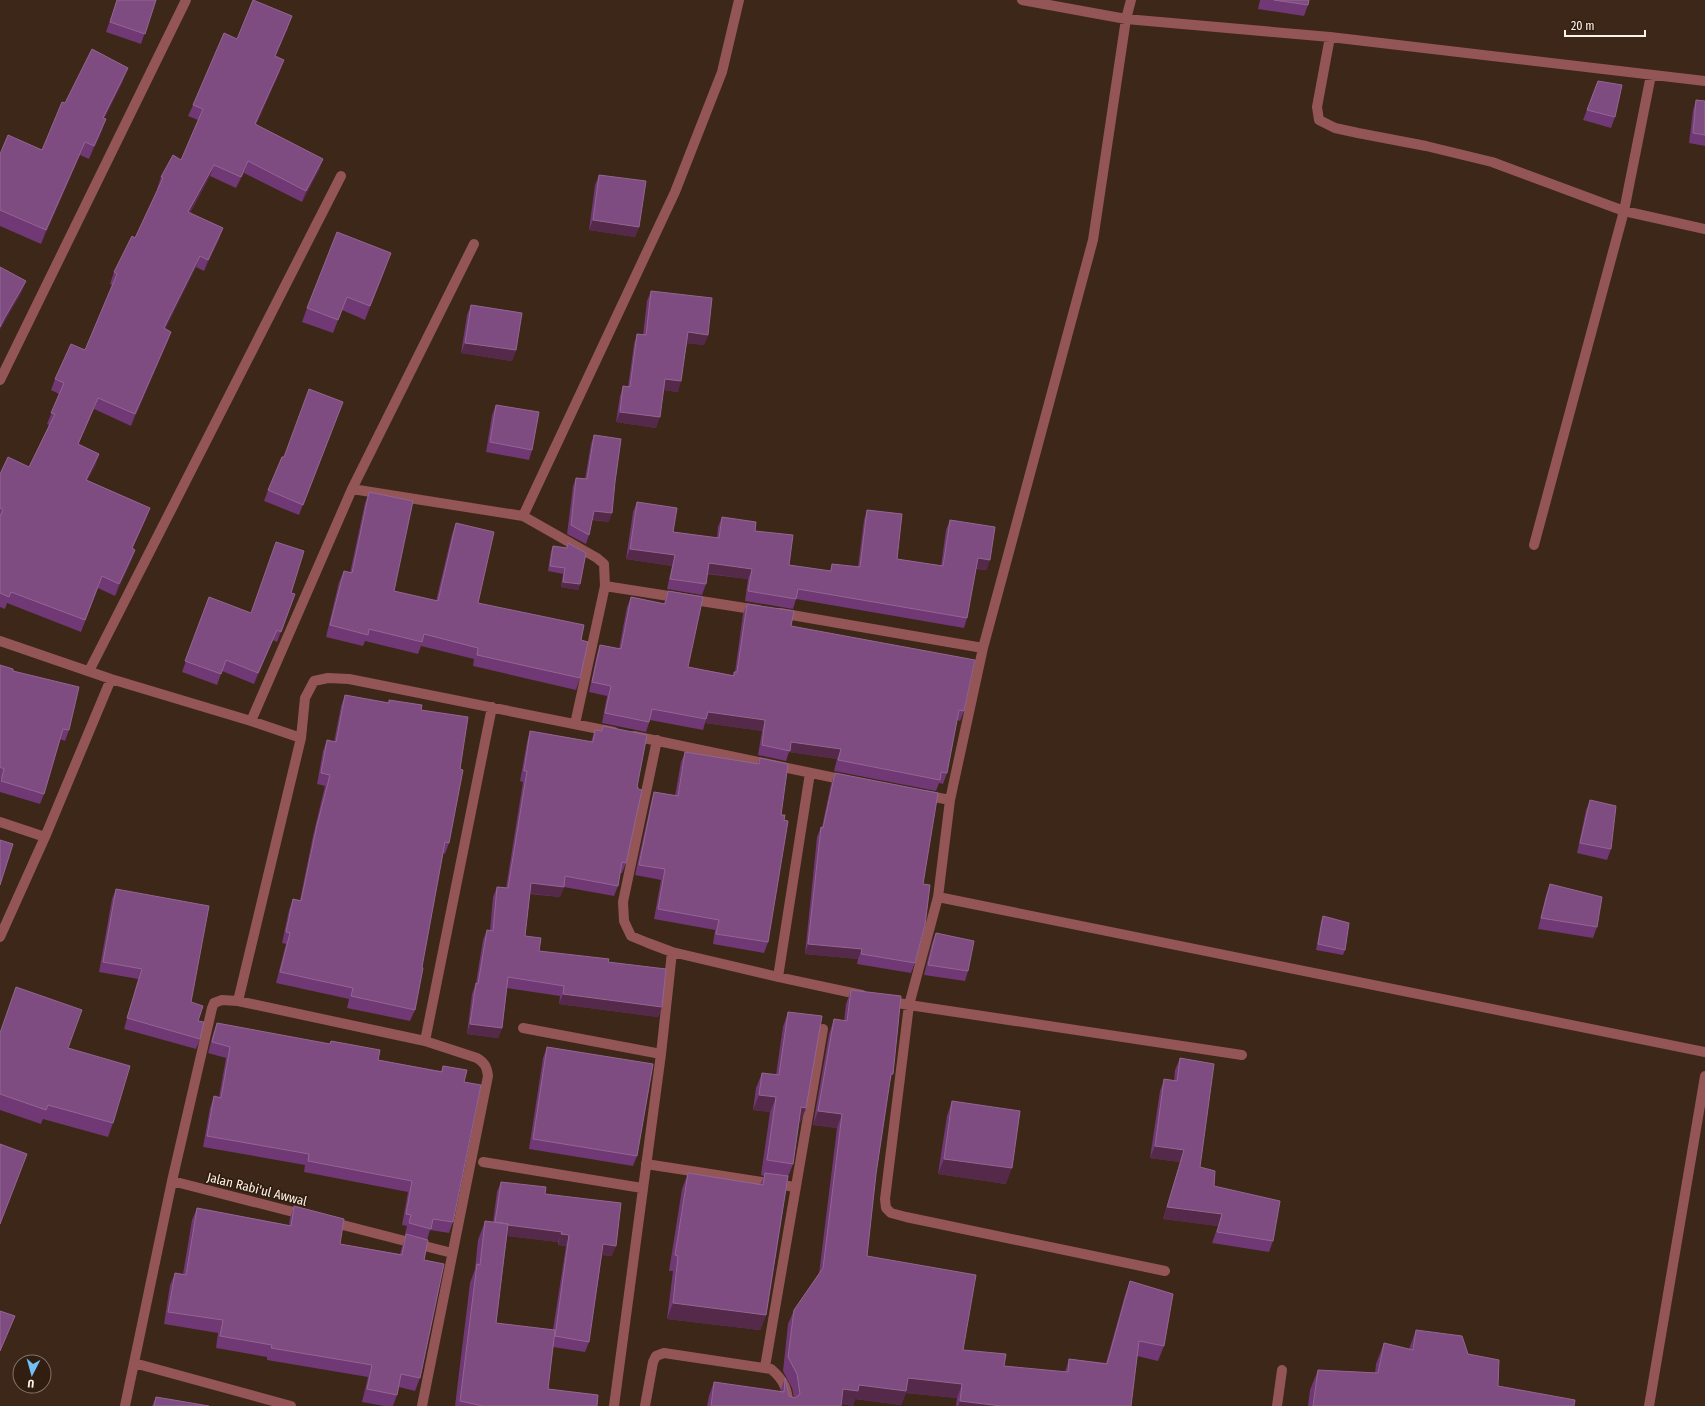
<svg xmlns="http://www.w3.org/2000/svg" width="1705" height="1406" font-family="'Fira Sans Condensed',sans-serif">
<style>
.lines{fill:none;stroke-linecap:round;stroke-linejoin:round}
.lane{stroke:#935556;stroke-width:10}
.street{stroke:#935556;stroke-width:10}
.wall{fill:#703874;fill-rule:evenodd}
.shaded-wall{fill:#55294a}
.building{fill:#7f4c81;stroke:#936691}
.labels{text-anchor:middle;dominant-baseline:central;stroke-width:3.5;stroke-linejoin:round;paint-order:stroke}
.street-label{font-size:13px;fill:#fef3eb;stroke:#311e10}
</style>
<rect width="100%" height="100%" fill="#3c2719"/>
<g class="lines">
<path class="lane" d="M 1534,545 L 1624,211
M 646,1164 L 795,1187
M 765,1367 L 823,1029
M 645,1406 L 653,1362 L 656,1356 L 664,1353 L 771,1369 C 785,1381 787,1389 789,1406
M 1277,1406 L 1282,1370"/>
<path class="street" d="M 1022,0 L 1126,19 L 1330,37 L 1317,107 L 1319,120 L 1335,128 L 1358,133 L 1426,146 L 1492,162 L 1624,211 L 1705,229
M 1131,0 L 1126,19 L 1093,240 L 983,648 L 950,800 L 938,897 L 909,1005 L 885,1199 L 886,1208 L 891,1213 L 906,1217 L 1165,1271
M 1330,37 L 1705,81
M 1624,211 L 1651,75
M 0,380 L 186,0
M 352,489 L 474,244
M 523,516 L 675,192 L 722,72 L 739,0
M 780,613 L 983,648
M 0,641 L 111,679 L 251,721 L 301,738
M 89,671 L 341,176
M 251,721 L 352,489 L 523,516 L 597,558 L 604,564 L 605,586 L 758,610
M 575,724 L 605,586
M 634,736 L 845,780
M 657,740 L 623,902 L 624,921 L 631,936 L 648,943 L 672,952 L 778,977 L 862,995
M 924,795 L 950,800
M 0,822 L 45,837
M 938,897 L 1705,1052
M 0,937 L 45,837 L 111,679
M 778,977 L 810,773
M 238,1001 L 301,738 L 305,698 L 314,681 L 328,678 L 349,679 L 614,732
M 888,1001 L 909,1005 L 1242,1055
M 523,1028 L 661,1054
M 425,1041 L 492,707
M 483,1162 L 642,1188
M 172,1181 L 305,1215
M 331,1222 L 452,1253
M 134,1363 L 291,1406
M 125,1406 L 172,1181 L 212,1008 L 214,1003 L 222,1000 L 238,1001 L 425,1041 L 477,1058 C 485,1063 487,1067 488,1076 L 422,1406
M 614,1406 L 661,1054 L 672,952
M 1649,1406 L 1705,1076"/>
</g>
<path class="wall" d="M 117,0 L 156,0 L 141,44 L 106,32 Z
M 1260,0 L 1309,0 L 1308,5 L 1304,16 L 1258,9 Z
M 288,28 L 275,56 L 280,71 L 256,125 L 323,159 L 319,170 L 302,202 L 244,173 L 236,188 L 210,176 L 190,213 L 223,228 L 219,239 L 204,271 L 196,267 L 165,329 L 171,332 L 167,343 L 131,426 L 94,409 L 78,445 L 99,454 L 95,466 L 87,480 L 150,508 L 146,519 L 132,549 L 135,550 L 131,561 L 115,596 L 98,588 L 81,632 L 7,603 L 5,609 L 0,607 L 0,474 L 29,467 L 49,425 L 47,424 L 59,394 L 51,390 L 55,379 L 85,350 L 112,285 L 110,284 L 114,272 L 135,238 L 158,189 L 157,189 L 161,177 L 181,160 L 198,120 L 188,116 L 193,105 L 237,39 Z
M 123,81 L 104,119 L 101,133 L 89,159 L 80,155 L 41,244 L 0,226 L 0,154 L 42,150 L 65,103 Z
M 1598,81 L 1615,117 L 1611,128 L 1583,120 Z
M 1696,100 L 1705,101 L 1705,146 L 1689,143 L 1693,110 Z
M 599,175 L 639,227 L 635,237 L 589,230 L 595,185 Z
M 386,267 L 365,320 L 342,310 L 333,333 L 302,322 L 307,308 Z
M 651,291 L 708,335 L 704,345 L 687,343 L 678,392 L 664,390 L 656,428 L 616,422 L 620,396 L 623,386 L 628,387 L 634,344 L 637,334 L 643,335 L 647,301 Z
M 471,305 L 516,350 L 512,361 L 461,353 L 467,315 Z
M 343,402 L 299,515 L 264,501 L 268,490 L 284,457 Z
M 496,405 L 532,450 L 529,460 L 486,452 L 492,415 Z
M 594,435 L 609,522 L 592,520 L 589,535 L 586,544 L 567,534 L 573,486 L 576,478 L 585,479 L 591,444 Z
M 369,492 L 394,591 L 436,601 L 452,534 L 456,523 L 478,603 L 581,640 L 580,678 L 576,690 L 473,666 L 474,659 L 421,646 L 418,654 L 365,641 L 363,646 L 326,637 L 339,582 L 344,571 L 350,573 L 365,503 Z
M 637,502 L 673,532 L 717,538 L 718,527 L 722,517 L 755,531 L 789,565 L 830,571 L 832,564 L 858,567 L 864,520 L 867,510 L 897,559 L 941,566 L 946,530 L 950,520 L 987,570 L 976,569 L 967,618 L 964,628 L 796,599 L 793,609 L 745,601 L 748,579 L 707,574 L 706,584 L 702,595 L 667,589 L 672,566 L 626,559 L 633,512 Z
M 568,543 L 580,584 L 578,590 L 561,587 L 563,574 L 548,571 L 551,551 L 553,546 L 566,548 Z
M 668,591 L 688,667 L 733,675 L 735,672 L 743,614 L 747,604 L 964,711 L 960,721 L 957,720 L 947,773 L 943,784 L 939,783 L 936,791 L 834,771 L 837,759 L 789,752 L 786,761 L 758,755 L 762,731 L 705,723 L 703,730 L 650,720 L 646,732 L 602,723 L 607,696 L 589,692 L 597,655 L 600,645 L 619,649 L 627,607 L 631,597 L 664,604 Z
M 291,593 L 295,594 L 277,642 L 273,640 L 254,684 L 222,671 L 217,685 L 182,672 L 209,597 L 251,613 Z
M 0,665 L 13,671 L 69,730 L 65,741 L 60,739 L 44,794 L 40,804 L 0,792 L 0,781 L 1,779 L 0,779 Z
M 345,695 L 388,703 L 389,700 L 421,710 L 460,769 L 449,843 L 445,854 L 443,853 L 422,967 L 415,1010 L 410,1021 L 347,1008 L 349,999 L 276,983 L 286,944 L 282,943 L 289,910 L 293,899 L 300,900 L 313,836 L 325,786 L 317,784 L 323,751 L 327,740 L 334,742 L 341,706 Z
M 603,726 L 637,787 L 626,863 L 622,873 L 620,873 L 618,886 L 614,896 L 564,887 L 560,897 L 530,894 L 525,936 L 539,951 L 608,962 L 662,1007 L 658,1017 L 559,1004 L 560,996 L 507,988 L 502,1028 L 498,1038 L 467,1034 L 472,994 L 476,983 L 483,940 L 487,930 L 490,930 L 493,897 L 497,887 L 506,888 L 523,782 L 520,781 L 527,742 L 530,731 L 591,742 L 595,730 L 601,731 Z
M 685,752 L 757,764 L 760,758 L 781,815 L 768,942 L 764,953 L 713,944 L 715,930 L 654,919 L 661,880 L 635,875 L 651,803 L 654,792 L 675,796 L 681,762 Z
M 835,773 L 923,884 L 915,963 L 911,973 L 857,964 L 858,959 L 805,954 L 817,837 L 821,827 L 822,827 L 831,784 Z
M 1590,800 L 1611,849 L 1607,860 L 1577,853 L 1586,810 Z
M 1550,884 L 1597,927 L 1593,938 L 1538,929 L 1546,895 Z
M 116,889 L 191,1002 L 198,1021 L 200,1039 L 196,1049 L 124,1029 L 138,979 L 99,972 L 112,899 Z
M 1323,916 L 1345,950 L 1343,955 L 1316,950 L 1321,921 Z
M 936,933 L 968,971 L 965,981 L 924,975 L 932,943 Z
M 851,990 L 889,1086 L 876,1174 L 867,1256 L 963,1350 L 1004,1366 L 1065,1372 L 1069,1359 L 1106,1363 L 1125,1295 L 1130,1281 L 1164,1346 L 1158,1361 L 1137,1356 L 1131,1406 L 956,1406 L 957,1398 L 906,1393 L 901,1405 L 855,1399 L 853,1406 L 841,1404 L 841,1406 L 707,1406 L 709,1396 L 714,1382 L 780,1392 L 785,1378 L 789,1396 L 794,1398 L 792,1388 L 783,1371 L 788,1324 L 794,1310 L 819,1274 L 837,1128 L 813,1125 L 829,1034 L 834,1019 L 844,1021 L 846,1004 Z
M 788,1012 L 806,1108 L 800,1123 L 799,1123 L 793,1164 L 788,1177 L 766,1315 L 760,1330 L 667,1319 L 673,1271 L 669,1271 L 682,1189 L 688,1173 L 760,1185 L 764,1176 L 761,1175 L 770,1112 L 753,1110 L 756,1088 L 762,1073 L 776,1075 L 783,1027 Z
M 217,1023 L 329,1044 L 331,1041 L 378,1060 L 441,1071 L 443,1066 L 464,1082 L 453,1222 L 449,1233 L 430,1230 L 427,1240 L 424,1260 L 420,1378 L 415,1391 L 399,1387 L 397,1395 L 393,1406 L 384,1406 L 362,1402 L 368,1377 L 267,1360 L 267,1357 L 216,1348 L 218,1333 L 164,1324 L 170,1285 L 175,1273 L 183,1274 L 192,1220 L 197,1208 L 289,1225 L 290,1218 L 294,1206 L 340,1244 L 400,1254 L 402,1247 L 406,1235 L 405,1234 L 407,1226 L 402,1225 L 408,1192 L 304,1172 L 305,1165 L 203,1147 L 210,1108 L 214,1096 L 219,1097 L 226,1058 L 208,1053 L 213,1034 Z
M 0,1032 L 68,1048 L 113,1123 L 108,1137 L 43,1119 L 41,1124 L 0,1110 Z
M 547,1047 L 637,1156 L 633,1166 L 529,1149 L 543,1058 Z
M 1180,1058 L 1200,1167 L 1214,1186 L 1273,1241 L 1269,1252 L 1212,1243 L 1218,1226 L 1163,1219 L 1180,1162 L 1150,1158 L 1160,1091 L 1164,1079 L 1174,1081 L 1175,1070 Z
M 952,1101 L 1006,1184 L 938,1174 L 947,1116 Z
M 501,1182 L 545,1194 L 612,1256 L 602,1255 L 589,1342 L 585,1352 L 553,1347 L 548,1389 L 597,1406 L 455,1406 L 470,1283 L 475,1269 L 478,1240 L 485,1221 L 493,1222 L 497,1192 ZM 507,1236 L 558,1242 L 558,1245 L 566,1246 L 553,1330 L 496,1323 Z
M 1416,1330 L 1468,1354 L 1498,1386 L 1574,1406 L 1308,1406 L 1310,1390 L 1318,1370 L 1375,1373 L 1376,1364 L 1384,1343 L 1409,1349 Z
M 156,1397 L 209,1406 L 152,1406 Z"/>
<path class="shaded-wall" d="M 292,16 L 288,28 L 271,67 L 275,56 Z
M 284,60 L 280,71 L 251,136 L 255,124 Z
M 128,68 L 123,81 L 98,131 L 103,118 Z
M 106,119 L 101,133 L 89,159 L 94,146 Z
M 85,142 L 80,155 L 41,244 L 46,230 Z
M 323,159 L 319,170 L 302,202 L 306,191 Z
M 248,161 L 244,173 L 236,188 L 241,177 Z
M 214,165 L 210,176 L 184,223 L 188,212 Z
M 593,220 L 639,227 L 635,237 L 589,230 Z
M 223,228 L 219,239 L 204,271 L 208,260 Z
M 391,253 L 386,267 L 365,320 L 370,306 Z
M 200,256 L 196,267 L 160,340 L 164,328 Z
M 26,281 L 22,292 L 0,330 L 0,327 L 4,319 Z
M 171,332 L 167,343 L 131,426 L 135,414 Z
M 688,332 L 708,335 L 704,345 L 684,343 Z
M 465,343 L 516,350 L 512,361 L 461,353 Z
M 665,379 L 681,381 L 678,392 L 662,390 Z
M 98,398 L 94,409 L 73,456 L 78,444 Z
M 620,412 L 660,417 L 656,428 L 616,422 Z
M 99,454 L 95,466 L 82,491 L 86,480 Z
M 150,508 L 146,519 L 127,560 L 132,548 Z
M 594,511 L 612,513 L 609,522 L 590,519 Z
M 630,549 L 675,555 L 672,566 L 626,559 Z
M 135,550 L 131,561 L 115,596 L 119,584 Z
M 978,558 L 990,560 L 987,570 L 974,568 Z
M 709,563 L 752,569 L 748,579 L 705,573 Z
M 563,582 L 580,584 L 578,590 L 561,587 Z
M 277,630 L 273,640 L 254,684 L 258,673 Z
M 708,712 L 765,720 L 762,731 L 705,723 Z
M 791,742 L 841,749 L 837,759 L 789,752 Z
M 531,883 L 564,887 L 560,897 L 527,893 Z
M 808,944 L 862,949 L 858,959 L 805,954 Z
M 563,994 L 662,1007 L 658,1017 L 559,1004 Z
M 470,1024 L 502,1028 L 498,1038 L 467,1034 Z
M 891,1074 L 893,1074 L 888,1088 Z
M 759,1095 L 776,1097 L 770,1112 L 753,1110 Z
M 801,1107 L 806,1108 L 800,1123 L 795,1122 Z
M 818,1111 L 842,1114 L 837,1128 L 813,1125 Z
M 1155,1146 L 1184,1150 L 1180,1162 L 1150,1158 Z
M 944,1159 L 1012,1168 L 1006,1184 L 938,1174 Z
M 1167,1207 L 1222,1214 L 1218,1226 L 1163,1219 Z
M 495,1223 L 562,1232 L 558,1242 L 491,1234 Z
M 561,1234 L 569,1235 L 566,1246 L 558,1245 Z
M 603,1244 L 616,1246 L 612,1256 L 599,1255 Z
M 673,1303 L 766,1315 L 760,1330 L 667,1319 Z
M 908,1378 L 962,1384 L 957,1398 L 906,1393 L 901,1405 L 855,1399 L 853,1406 L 838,1404 L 843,1389 L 859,1385 Z
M 960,1401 L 1001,1406 L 958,1406 Z"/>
<path class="building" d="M 117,0 L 156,0 L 145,34 L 110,22 Z
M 253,0 L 292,16 L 275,56 L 284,60 L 255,124 L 323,159 L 306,191 L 248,161 L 241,177 L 214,165 L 188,212 L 223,228 L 208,260 L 200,256 L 164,328 L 171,332 L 135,414 L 98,398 L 78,444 L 99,454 L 86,480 L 150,508 L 132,548 L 135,550 L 119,584 L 102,576 L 85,620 L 11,592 L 9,597 L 0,593 L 0,516 L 3,510 L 0,508 L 0,474 L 8,457 L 29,467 L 55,414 L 51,413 L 64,383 L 55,379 L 71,344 L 85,350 L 117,274 L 114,272 L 132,236 L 135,238 L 163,178 L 161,177 L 173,155 L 181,160 L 203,109 L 193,105 L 224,33 L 237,39 Z
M 1274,0 L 1309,0 L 1308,5 Z
M 92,49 L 128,68 L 103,118 L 106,119 L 94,146 L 85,142 L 46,230 L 0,210 L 0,154 L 8,135 L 42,150 L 62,102 L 65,103 Z
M 1598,81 L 1622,85 L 1615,117 L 1587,110 Z
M 1696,100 L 1705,101 L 1705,135 L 1693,133 Z
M 599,175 L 646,181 L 639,227 L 593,220 Z
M 337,232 L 391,253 L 370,306 L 347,297 L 338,320 L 307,308 Z
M 0,267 L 26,281 L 4,319 L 0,327 Z
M 651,291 L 712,298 L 708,335 L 688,332 L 681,381 L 665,379 L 660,417 L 620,412 L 623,386 L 630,387 L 637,334 L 646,335 Z
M 471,305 L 522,313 L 516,350 L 465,343 Z
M 309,389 L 343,402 L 303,505 L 268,490 L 282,457 L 284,457 Z
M 496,405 L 539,412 L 532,450 L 490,442 Z
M 594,435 L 621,439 L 615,482 L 612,513 L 594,511 L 589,535 L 571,525 L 576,478 L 587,479 Z
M 369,492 L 413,501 L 394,591 L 438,601 L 456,523 L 494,532 L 478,603 L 584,625 L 581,640 L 588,642 L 580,678 L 477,655 L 478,648 L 424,634 L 422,642 L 369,629 L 368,635 L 330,625 L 344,571 L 352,573 Z
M 637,502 L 677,508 L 673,532 L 719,538 L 722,517 L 756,522 L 755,531 L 793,535 L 789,565 L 831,571 L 832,564 L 860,567 L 867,510 L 902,514 L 897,559 L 943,566 L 950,520 L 995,527 L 990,560 L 978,558 L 967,618 L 798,589 L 796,599 L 748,591 L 752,569 L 709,563 L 706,584 L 670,579 L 675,555 L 630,549 Z
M 276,542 L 304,551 L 291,593 L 295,594 L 281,632 L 277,630 L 258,673 L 226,660 L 221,674 L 185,661 L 209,597 L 251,613 Z
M 568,543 L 586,553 L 580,584 L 563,582 L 565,568 L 550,566 L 553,546 L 567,548 Z
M 668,591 L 703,597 L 688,667 L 734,676 L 734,672 L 737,672 L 747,604 L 794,611 L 791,626 L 975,660 L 964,711 L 959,710 L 947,773 L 941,772 L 940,780 L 838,760 L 841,749 L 791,742 L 790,751 L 762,745 L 765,720 L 708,712 L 706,719 L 652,709 L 649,722 L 605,713 L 611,686 L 592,682 L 600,645 L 621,649 L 631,597 L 665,604 Z
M 0,665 L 13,669 L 13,671 L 79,687 L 69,730 L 63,729 L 44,794 L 1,781 L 4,769 L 0,767 Z
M 345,695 L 389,703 L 389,700 L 422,705 L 421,710 L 468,717 L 460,769 L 463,770 L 449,843 L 445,842 L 422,967 L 423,968 L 415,1010 L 351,996 L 353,988 L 280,972 L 290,933 L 286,932 L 293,899 L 301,901 L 317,825 L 330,775 L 321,773 L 327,740 L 336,742 Z
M 603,726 L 647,735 L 637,787 L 638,787 L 638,789 L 642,790 L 626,863 L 622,862 L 618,886 L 565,876 L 564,887 L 531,883 L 525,936 L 541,938 L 539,951 L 609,959 L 608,962 L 666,969 L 662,1007 L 563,994 L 564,986 L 508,977 L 502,1028 L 470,1024 L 476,983 L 478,984 L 487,930 L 493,931 L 497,887 L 508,888 L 527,771 L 524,771 L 530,731 L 593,742 L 595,730 L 602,731 Z
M 685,752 L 759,764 L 760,758 L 788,764 L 781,815 L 785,815 L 784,820 L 788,821 L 768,942 L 716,934 L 719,920 L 658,909 L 665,869 L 639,865 L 654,792 L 678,796 Z
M 835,773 L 938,793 L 923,884 L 930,885 L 925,925 L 915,963 L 861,954 L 862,949 L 808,944 L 821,827 L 823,828 Z
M 1590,800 L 1616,806 L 1611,849 L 1580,843 Z
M 0,840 L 13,844 L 0,885 Z
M 1550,884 L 1602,897 L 1597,927 L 1541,918 Z
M 116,889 L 209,906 L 191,1002 L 203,1006 L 198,1021 L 204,1022 L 200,1039 L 127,1018 L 142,969 L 103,962 Z
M 1323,916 L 1349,923 L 1345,950 L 1318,944 Z
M 936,933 L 974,941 L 968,971 L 928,965 Z
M 16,987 L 82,1010 L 68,1048 L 130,1066 L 113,1123 L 48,1105 L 46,1110 L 0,1094 L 0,1033 Z
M 851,990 L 901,996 L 893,1074 L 891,1074 L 876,1174 L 867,1256 L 976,1275 L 963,1350 L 1006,1354 L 1004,1366 L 1068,1372 L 1069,1359 L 1107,1364 L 1130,1281 L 1173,1294 L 1164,1346 L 1139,1341 L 1131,1406 L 1001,1406 L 960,1401 L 962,1384 L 908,1378 L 906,1391 L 859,1385 L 858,1391 L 843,1389 L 841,1406 L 711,1406 L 714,1382 L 784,1392 L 785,1378 L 789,1396 L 795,1398 L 800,1394 L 797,1374 L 788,1357 L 794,1310 L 823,1268 L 842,1114 L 818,1111 L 834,1019 L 847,1021 Z
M 788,1012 L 822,1016 L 806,1108 L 801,1107 L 793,1164 L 767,1160 L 776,1097 L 759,1095 L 762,1073 L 779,1075 Z
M 217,1023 L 330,1044 L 331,1041 L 380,1050 L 378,1060 L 442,1072 L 443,1066 L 467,1070 L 464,1082 L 481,1085 L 453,1222 L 433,1219 L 431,1229 L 409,1223 L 411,1215 L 406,1214 L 412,1181 L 308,1161 L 309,1154 L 207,1136 L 214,1096 L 221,1098 L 230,1047 L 212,1042 Z
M 547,1047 L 653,1064 L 637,1156 L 533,1139 Z
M 1180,1058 L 1214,1064 L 1200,1167 L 1215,1171 L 1214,1186 L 1280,1201 L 1273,1241 L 1217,1232 L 1222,1214 L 1167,1207 L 1184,1150 L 1155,1146 L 1164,1079 L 1177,1081 Z
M 952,1101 L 1020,1111 L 1012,1168 L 944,1159 Z
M 0,1144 L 27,1154 L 0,1224 Z
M 688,1173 L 763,1185 L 765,1173 L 788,1176 L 766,1315 L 673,1303 L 678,1256 L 675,1255 Z
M 501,1182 L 546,1187 L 545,1194 L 621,1203 L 616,1246 L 603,1244 L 589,1342 L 555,1336 L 569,1235 L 561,1234 L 562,1232 L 508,1225 L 508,1224 L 495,1222 Z
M 294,1206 L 344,1219 L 340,1244 L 402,1255 L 406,1234 L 428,1240 L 424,1260 L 444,1264 L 420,1378 L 401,1374 L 397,1395 L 367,1389 L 372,1365 L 271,1348 L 272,1345 L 220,1336 L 223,1320 L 168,1312 L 175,1273 L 186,1275 L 197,1208 L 291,1226 Z
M 485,1221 L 508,1224 L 496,1323 L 555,1330 L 548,1389 L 598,1395 L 597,1406 L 483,1406 L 460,1401 L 477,1264 L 480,1265 Z
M 0,1311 L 15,1316 L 0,1351 Z
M 1416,1330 L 1462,1336 L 1468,1354 L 1499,1360 L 1498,1386 L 1575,1400 L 1574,1406 L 1313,1406 L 1318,1370 L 1378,1373 L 1384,1343 L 1413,1350 Z
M 156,1397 L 209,1406 L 154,1406 Z"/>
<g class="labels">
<g class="street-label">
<text transform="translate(257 1189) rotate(14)">Jalan Rabi'ul Awwal</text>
</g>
</g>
<g transform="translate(32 1374) rotate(186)"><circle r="19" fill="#311e10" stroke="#837368"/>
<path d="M0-3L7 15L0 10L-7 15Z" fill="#71c1f5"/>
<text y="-6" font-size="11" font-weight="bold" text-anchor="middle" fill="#fef3eb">U</text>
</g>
<path d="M1565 30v6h80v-6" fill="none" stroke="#fef3eb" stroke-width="2"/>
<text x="1571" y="30" font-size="12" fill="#fef3eb" stroke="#311e10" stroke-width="3" paint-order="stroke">20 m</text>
</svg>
